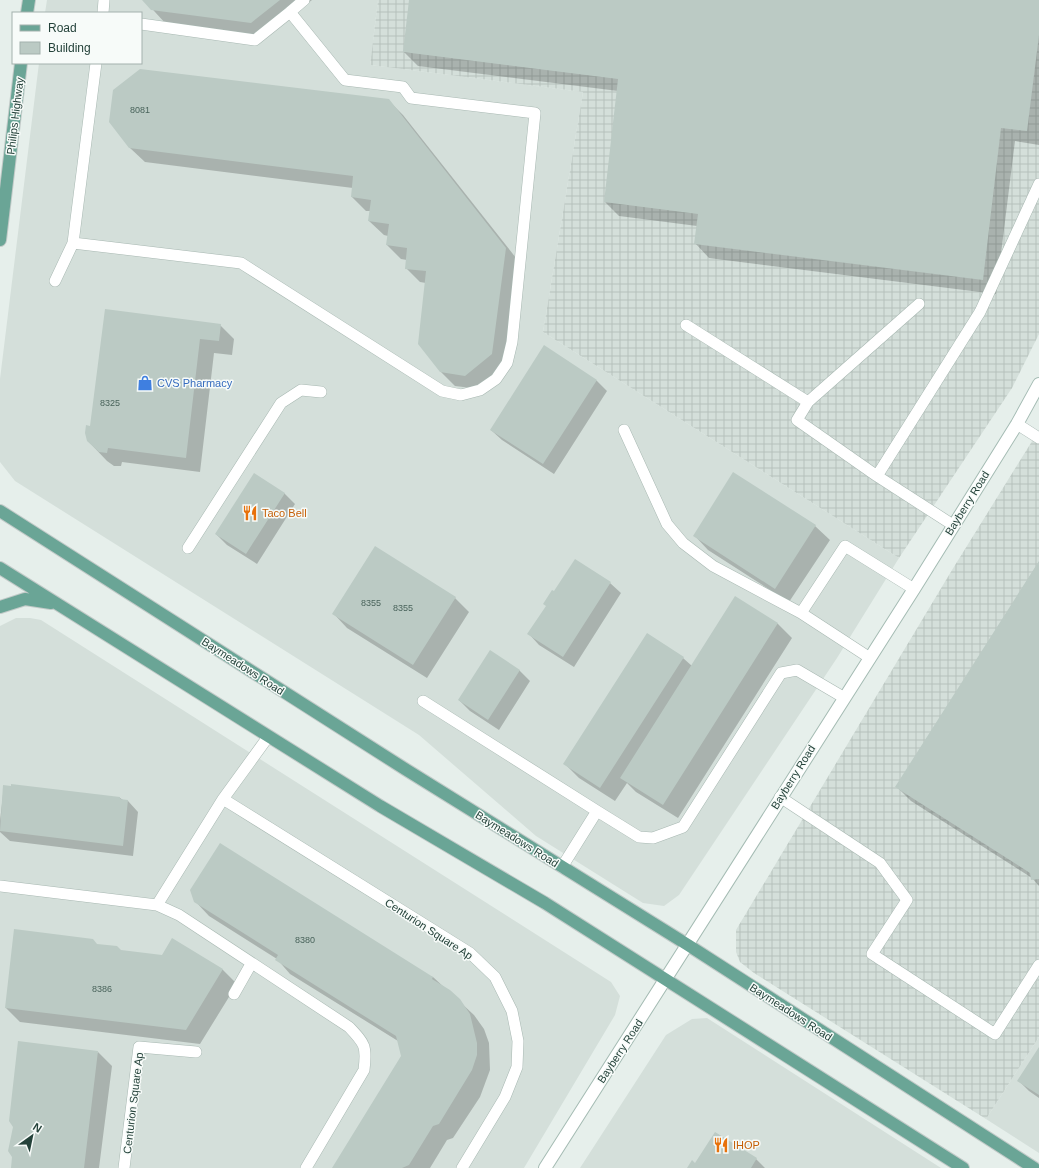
<svg xmlns="http://www.w3.org/2000/svg" width="1039" height="1168" font-family="Helvetica,sans-serif">
<style>
.built{fill:#d4dfda}
.industrial{fill:url(#industrial-grid)}
.shadow{fill:#0003}
.building{fill:#bbcac4}
.lines{fill:none;stroke-linecap:round;stroke-linejoin:round}
.lane-casing{stroke:#a8b8b2;stroke-width:12}
.secondary-casing{stroke:#a4bbb3;stroke-width:14}
.primary-casing{stroke:#c2cac8;stroke-width:14}
.lane{stroke:#fff;stroke-width:11}
.secondary{stroke:#fff;stroke-width:12}
.primary{stroke:#6aa596;stroke-width:12}
.labels{text-anchor:middle;dominant-baseline:central;stroke-width:3;stroke-linejoin:round;paint-order:stroke}
.number-label{font-size:9px;fill:#4a645c}
.street-label{font-size:11px;fill:#24423a;stroke:#f7fbf9}
.shop-label{font-size:11px;fill:#366cbe;stroke:#f7fbf9;text-anchor:start}
.food-label{font-size:11px;fill:#c56008;stroke:#f7fbf9;text-anchor:start}
</style>
<defs>
<pattern id="industrial-grid" width="8" height="8" patternUnits="userSpaceOnUse"><rect width="8" height="8" fill="#d4dfda"/><path d="M0 4h8M4 0v8" fill="none" stroke="#b6c1bc"/></pattern>
</defs>
<rect width="100%" height="100%" fill="#e6efeb"/>
<path class="built" d="M 47,0 L 378,0 L 370,65 L 583,92 L 543,332 L 899,558 L 837,658 L 679,895 L 664,906 L 643,903 L 536,836 L 419,735 L 15,481 L 0,462 L 0,379 L 39,63 L 141,63 L 141,13 L 45,13 Z
M 16,618 L 30,618 L 41,620 L 611,982 L 620,996 L 615,1015 L 524,1168 L 0,1168 L 0,626 Z
M 707,1018 L 941,1168 L 580,1168 L 666,1035 L 692,1019 Z
M 1039,1037 L 1039,1153 L 986,1119 Z"/>
<path class="industrial" d="M 378,0 L 1039,0 L 1039,334 L 1012,388 L 899,558 L 543,332 L 583,92 L 370,65 Z
M 1039,430 L 1039,1037 L 986,1119 L 754,973 L 740,962 L 736,952 L 736,930 L 952,570 Z"/>
<path class="shadow" d="M 144,0 L 312,0 L 265,36 L 166,24 Z
M 410,0 L 1039,0 L 1039,145 L 1015,141 L 996,294 L 709,258 L 695,243 L 697,226 L 619,216 L 605,202 L 618,91 L 418,66 L 404,52 Z
M 388,100 L 403,115 L 520,263 L 506,368 L 480,389 L 455,386 L 441,372 L 426,283 L 420,282 L 406,268 L 407,260 L 401,259 L 387,245 L 388,236 L 384,235 L 369,221 L 371,211 L 366,211 L 352,197 L 353,188 L 145,162 L 130,148 Z
M 106,310 L 220,325 L 234,339 L 232,355 L 214,353 L 200,472 L 122,462 L 121,466 L 114,466 L 107,461 L 88,441 L 91,427 Z
M 544,347 L 597,381 L 607,391 L 554,474 L 502,440 L 491,430 Z
M 284,493 L 295,504 L 257,564 L 227,545 L 216,534 Z
M 815,526 L 830,540 L 789,602 L 708,550 L 694,535 Z
M 1039,562 L 1039,886 L 1032,878 L 911,801 L 897,787 Z
M 610,583 L 621,593 L 574,667 L 539,645 L 529,634 L 547,606 Z
M 455,598 L 469,612 L 427,678 L 347,628 L 333,613 Z
M 736,598 L 778,624 L 792,638 L 678,818 L 636,792 L 627,783 L 615,801 L 579,778 L 565,764 L 683,658 L 692,666 Z
M 519,670 L 530,681 L 499,730 L 470,711 L 459,700 Z
M 12,785 L 120,798 L 123,800 L 128,801 L 138,812 L 133,856 L 10,841 L 0,832 L 0,821 L 4,786 L 12,787 Z
M 195,901 L 433,977 L 474,1015 L 484,1029 L 489,1043 L 490,1070 L 480,1097 L 453,1138 L 447,1140 L 430,1168 L 333,1168 L 402,1056 L 398,1041 L 290,974 L 277,959 L 209,916 Z
M 173,940 L 223,970 L 237,984 L 200,1044 L 20,1022 L 6,1008 L 121,951 L 162,956 Z
M 1039,1049 L 1039,1098 L 1029,1091 L 1019,1081 Z
M 98,1052 L 112,1066 L 99,1168 L 12,1168 Z
M 756,1159 L 765,1168 L 688,1168 L 696,1164 Z"/>
<path class="building" d="M 142,0 L 280,0 L 251,23 L 151,10 Z
M 409,0 L 1039,0 L 1039,35 L 1027,131 L 1001,128 L 983,280 L 694,244 L 698,214 L 604,202 L 618,79 L 403,52 Z
M 140,69 L 389,99 L 506,248 L 492,354 L 465,376 L 440,372 L 418,344 L 426,271 L 405,269 L 407,248 L 386,245 L 389,224 L 368,221 L 371,200 L 351,197 L 353,176 L 129,148 L 109,122 L 113,90 Z
M 105,309 L 221,324 L 219,341 L 200,339 L 186,458 L 108,448 L 107,453 L 99,452 L 87,441 L 85,433 L 86,425 L 90,426 Z
M 544,345 L 597,380 L 543,464 L 490,430 Z
M 733,472 L 816,525 L 775,589 L 693,536 Z
M 254,473 L 285,493 L 246,554 L 215,534 Z
M 375,546 L 456,597 L 413,665 L 332,614 Z
M 575,559 L 611,582 L 563,657 L 527,634 L 546,606 L 543,604 L 552,590 L 554,591 Z
M 1039,561 L 1039,879 L 1031,880 L 1030,873 L 895,787 Z
M 735,596 L 778,623 L 663,805 L 620,778 Z
M 647,633 L 684,657 L 600,788 L 563,764 Z
M 490,650 L 520,670 L 488,720 L 458,700 Z
M 11,784 L 120,797 L 120,799 L 128,800 L 123,846 L 0,831 L 3,785 L 11,786 Z
M 220,843 L 433,977 L 432,979 L 450,990 L 460,999 L 470,1014 L 477,1043 L 477,1055 L 472,1070 L 439,1124 L 433,1126 L 409,1165 L 402,1168 L 332,1168 L 401,1056 L 396,1036 L 275,960 L 278,955 L 194,902 L 190,890 Z
M 14,929 L 93,939 L 97,944 L 117,946 L 121,950 L 162,955 L 172,938 L 223,969 L 186,1030 L 5,1008 Z
M 18,1041 L 98,1051 L 84,1168 L 11,1168 L 12,1157 L 8,1151 L 13,1127 L 9,1121 Z
M 1039,1047 L 1039,1095 L 1017,1081 Z
M 715,1132 L 757,1158 L 751,1168 L 687,1168 L 692,1160 L 695,1163 Z"/>
<g class="lines">
<defs>
<path id="lane" d="M 290,12 L 304,0
M 103,13 L 104,0
M 73,243 L 241,263 L 442,391 L 461,395 L 480,390 L 496,379 L 507,363 L 512,342 L 535,113 L 411,98 L 403,87 L 345,80 L 290,12 L 255,40 L 141,24
M 55,281 L 73,243 L 96,63
M 686,325 L 808,402 L 797,420 L 877,476
M 808,402 L 919,304
M 1017,424 L 1039,438
M 624,430 L 667,524 L 683,543 L 713,566 L 801,613
M 953,525 L 877,476 L 980,312 L 1039,184
M 188,548 L 281,403 L 301,390 L 321,392
M 870,658 L 801,613 L 845,546 L 914,589
M 423,701 L 597,811 L 562,867
M 780,797 L 880,863 L 907,900 L 872,954 L 995,1034 L 1039,965
M 223,799 L 470,953 L 495,977 L 512,1011 L 518,1041 L 517,1067 L 505,1097 L 462,1168
M 597,811 L 639,837 L 653,838 L 683,827 L 781,673 L 797,670 L 843,697
M 0,886 L 157,905 L 223,799 L 268,737
M 157,905 L 179,915 L 349,1027 C 365,1044 367,1046 364,1070 L 306,1168
M 234,994 L 251,964
M 124,1168 L 139,1047 L 196,1052"/>
<path id="secondary" d="M 545,1168 L 914,589 L 1017,424 L 1039,384"/>
<path id="primary" d="M 27,13 L 29,0
M 0,240 L 21,63
M 0,511 L 405,769 L 688,945 L 1034,1168
M 0,568 L 380,806 L 545,903 L 963,1168
M 0,607 L 25,599 L 51,603"/>
</defs>
<use href="#lane" class="lane-casing"/>
<use href="#secondary" class="secondary-casing"/>
<use href="#primary" class="primary-casing"/>
<use href="#lane" class="lane"/>
<use href="#secondary" class="secondary"/>
<use href="#primary" class="primary"/>
</g>
<defs>
<symbol id="shop-bare" viewBox="-9 -9 18 18"><path d="M-5-2.5h2.3a2.7 3.5 0 0 1 5.4 0H5L5.5 6h-11ZM-1.5-2.5h3a1.5 2.3 0 0 0-3 0Z" fill="#3f7fe0" stroke="#f7fbf9" stroke-width="2.5" paint-order="stroke"/></symbol>
<symbol id="restaurant-bare" viewBox="-9 -9 18 18"><path d="M-5-6h1v4h1v-4h1v4h1v-4h1v5L-1.5 .5V6h-2V.5L-5-1ZM5-6V6H3V1.5H1.5Q1.5-4 5-6Z" fill="#e8710a" stroke="#f7fbf9" stroke-width="2.5" paint-order="stroke"/></symbol>
</defs>
<g fill-rule="evenodd">
<use href="#shop-bare" x="134" y="372" width="22" height="22"/>
<use href="#restaurant-bare" x="239" y="502" width="22" height="22"/>
<use href="#restaurant-bare" x="710" y="1134" width="22" height="22"/>
</g>
<g class="labels">
<g class="number-label">
<text x="140" y="110">8081</text>
<text x="110" y="403">8325</text>
<text x="371" y="603">8355</text>
<text x="403" y="608">8355</text>
<text x="305" y="940">8380</text>
<text x="102" y="989">8386</text>
</g>
<g class="street-label">
<text transform="translate(15 116) rotate(-83)">Philips Highway</text>
<text transform="translate(967 503) rotate(-58)">Bayberry Road</text>
<text transform="translate(243 666) rotate(33)">Baymeadows Road</text>
<text transform="translate(793 777) rotate(-58)">Bayberry Road</text>
<text transform="translate(517 839) rotate(32)">Baymeadows Road</text>
<text transform="translate(429 929) rotate(33)">Centurion Square Ap</text>
<text transform="translate(791 1012) rotate(33)">Baymeadows Road</text>
<text transform="translate(620 1051) rotate(-57)">Bayberry Road</text>
<text transform="translate(133 1103) rotate(-83)">Centurion Square Ap</text>
</g>
<g class="shop-label">
<text x="157" y="383">CVS Pharmacy</text>
</g>
<g class="food-label">
<text x="262" y="513">Taco Bell</text>
<text x="733" y="1145">IHOP</text>
</g>
</g>
<rect x="12" y="12" width="130" height="52" fill="#f7fbf9" stroke="#a3b1ad"/>
<rect x="20" y="25" width="20" height="6" fill="#6aa596" stroke="#a3b1ad"/>
<text x="48" y="32" font-size="12" fill="#24423a">Road</text>
<rect x="20" y="42" width="20" height="12" fill="#bbcac4" stroke="#a3b1ad"/>
<text x="48" y="52" font-size="12" fill="#24423a">Building</text>
<g transform="translate(32 1136) rotate(33)" stroke="#f7fbf9" stroke-width="3" paint-order="stroke">
<path d="M0-3L7 15L0 10L-7 15Z" fill="#24423a"/>
<text y="-6" font-size="11" font-weight="bold" text-anchor="middle" fill="#24423a">N</text>
</g>
</svg>
